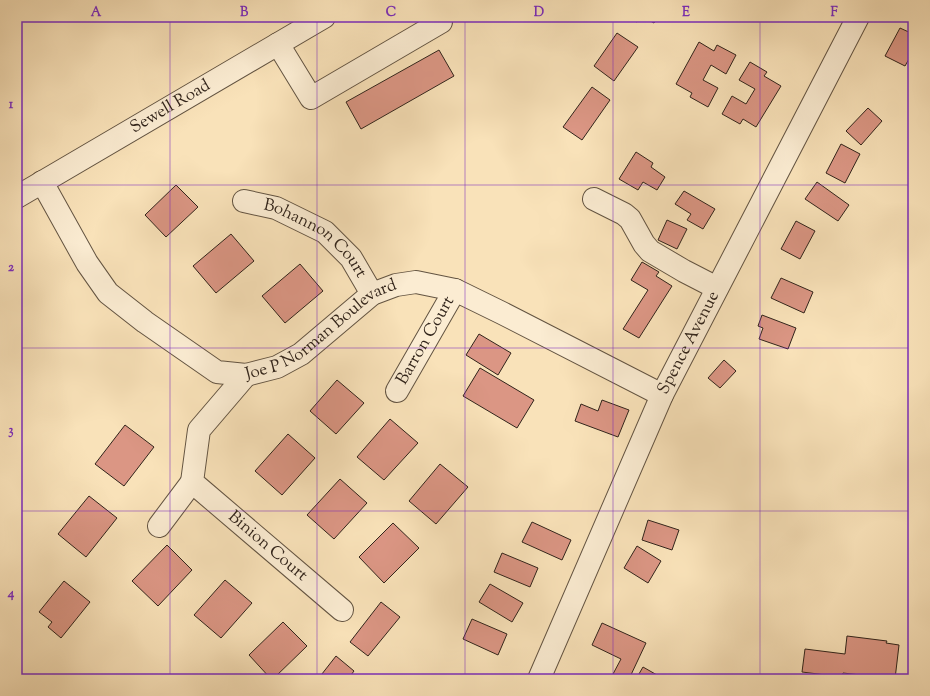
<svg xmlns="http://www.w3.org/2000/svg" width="930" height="696" font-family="'Sorts Mill Goudy',serif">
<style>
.building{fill:#db9684;stroke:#31241b}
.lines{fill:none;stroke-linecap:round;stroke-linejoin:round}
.minor-casing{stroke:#635442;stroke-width:24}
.minor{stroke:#fbecd2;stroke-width:22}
.grid{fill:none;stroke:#7b2cbf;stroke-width:1;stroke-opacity:0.55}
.labels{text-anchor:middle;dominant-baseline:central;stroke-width:4;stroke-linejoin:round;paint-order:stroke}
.street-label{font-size:17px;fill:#31241b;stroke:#fbecd2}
.neatline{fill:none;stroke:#7b2cbf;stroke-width:1.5}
.grid-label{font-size:13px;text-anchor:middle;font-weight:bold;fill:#7b2cbf}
</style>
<rect width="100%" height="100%" fill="#f9e2b9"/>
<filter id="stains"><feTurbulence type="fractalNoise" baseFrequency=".005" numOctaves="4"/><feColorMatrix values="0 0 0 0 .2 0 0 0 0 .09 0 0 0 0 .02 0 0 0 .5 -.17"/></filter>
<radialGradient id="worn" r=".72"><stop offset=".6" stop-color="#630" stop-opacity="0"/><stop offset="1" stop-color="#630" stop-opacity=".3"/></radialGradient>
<path class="building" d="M 629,17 L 641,17 L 637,22 Z
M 643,17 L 658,17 L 654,23 Z
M 908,17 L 913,17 L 913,23 L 907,20 Z
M 900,28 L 913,34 L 913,52 L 905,66 L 885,56 Z
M 617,33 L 638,47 L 614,81 L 594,66 Z
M 699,42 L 714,51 L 717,45 L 736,55 L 726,74 L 711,65 L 703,80 L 718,88 L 708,107 L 690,97 L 692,93 L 676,84 Z
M 439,50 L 454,76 L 361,129 L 346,102 Z
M 750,62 L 767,72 L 764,76 L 781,86 L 756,127 L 743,119 L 740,124 L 722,114 L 732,96 L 746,104 L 755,89 L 739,80 Z
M 592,87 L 610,100 L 582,140 L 563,127 Z
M 868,108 L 882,121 L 861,145 L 846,131 Z
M 841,144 L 860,154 L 845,183 L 826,173 Z
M 636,152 L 653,163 L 651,167 L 665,177 L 657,190 L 643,182 L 638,190 L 619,179 Z
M 817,182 L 849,205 L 838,221 L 805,199 Z
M 176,185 L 198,207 L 166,237 L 145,215 Z
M 684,191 L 715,209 L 703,229 L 687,220 L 691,214 L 675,204 Z
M 667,220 L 687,229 L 677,249 L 658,240 Z
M 796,221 L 815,231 L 800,259 L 781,249 Z
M 231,234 L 254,261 L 216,293 L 193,266 Z
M 642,262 L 659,272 L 656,276 L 672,286 L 639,338 L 623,329 L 648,290 L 631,280 Z
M 300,264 L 323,291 L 285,323 L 262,296 Z
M 781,278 L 813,292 L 804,313 L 771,298 Z
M 762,315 L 796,328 L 788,349 L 759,339 L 763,328 L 758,326 Z
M 479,334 L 511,353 L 498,375 L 466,355 Z
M 724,360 L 736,371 L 720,388 L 708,378 Z
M 480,368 L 534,400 L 517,428 L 463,396 Z
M 337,380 L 364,403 L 336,434 L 310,411 Z
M 602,400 L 629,410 L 618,437 L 575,421 L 581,404 L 598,411 Z
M 390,419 L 418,443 L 384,480 L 357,457 Z
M 125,425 L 154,447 L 124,486 L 95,464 Z
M 288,434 L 315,458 L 282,495 L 255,471 Z
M 440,464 L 468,487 L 436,524 L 409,501 Z
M 340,479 L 367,503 L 334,539 L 307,515 Z
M 89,496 L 117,518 L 86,557 L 58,534 Z
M 648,520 L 679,530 L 672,550 L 642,540 Z
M 532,522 L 571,540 L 562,560 L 522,542 Z
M 393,523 L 419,548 L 384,583 L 359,557 Z
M 167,545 L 192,570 L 158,606 L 132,581 Z
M 637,546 L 661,561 L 648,583 L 624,568 Z
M 502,553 L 538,568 L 530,587 L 494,572 Z
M 225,580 L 252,603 L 221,638 L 194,615 Z
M 64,581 L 90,602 L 61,638 L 48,627 L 52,622 L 39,612 Z
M 490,584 L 523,603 L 512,622 L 479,602 Z
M 381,602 L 400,617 L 368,656 L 350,642 Z
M 472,619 L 507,634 L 498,655 L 463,639 Z
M 283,622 L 307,646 L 273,679 L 271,679 L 249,655 Z
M 602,623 L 646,643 L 629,679 L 624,679 L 613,674 L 621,659 L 592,645 Z
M 847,636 L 887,641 L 886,643 L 899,645 L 895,679 L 843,673 L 842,677 L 802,672 L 805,649 L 845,654 Z
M 336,656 L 354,671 L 348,679 L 318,679 Z
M 643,667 L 664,679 L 636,679 Z"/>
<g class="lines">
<defs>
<g id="minor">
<path d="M 278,44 L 311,98 L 441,22 L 438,17"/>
<path id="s1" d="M 42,182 L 87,263 L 108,293 L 145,322 L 217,372 L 246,375 L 277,367 L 301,354 L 372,294 L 396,285 L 416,282 L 455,290 L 502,313 L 662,395"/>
<path id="s2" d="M 17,197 L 324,17"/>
<path d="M 594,199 L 624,214 L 630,219 L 644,244 L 650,251 L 684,271 L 717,288"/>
<path id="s3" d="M 244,201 L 276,208 L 325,232 L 351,258 L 372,294"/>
<path id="s4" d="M 246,375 L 199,430 L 192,482 L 342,610"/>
<path id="s5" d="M 397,391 L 455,290"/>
<path d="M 159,526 L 192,482"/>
<path id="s6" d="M 539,679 L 662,395 L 858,17"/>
</g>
</defs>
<use href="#minor" class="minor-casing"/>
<use href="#minor" class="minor"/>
</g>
<path class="grid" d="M 170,17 L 170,679M 317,17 L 317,679M 465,17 L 465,679M 613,17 L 613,679M 760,17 L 760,679M 17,185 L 913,185M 17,348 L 913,348M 17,511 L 913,511"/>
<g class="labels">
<g class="street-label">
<text stroke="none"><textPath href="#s2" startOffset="178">Sewell Road</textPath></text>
<text stroke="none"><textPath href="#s3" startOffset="83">Bohannon Court</textPath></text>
<text stroke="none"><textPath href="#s1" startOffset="382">Joe P Norman Boulevard</textPath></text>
<text stroke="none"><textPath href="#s5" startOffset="58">Barron Court</textPath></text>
<text stroke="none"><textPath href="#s6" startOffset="368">Spence Avenue</textPath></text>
<text stroke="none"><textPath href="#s4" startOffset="224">Binion Court</textPath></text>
</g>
</g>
<rect width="930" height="696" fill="none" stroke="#f9e2b9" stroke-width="44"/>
<rect x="22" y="22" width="886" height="652" class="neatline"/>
<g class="grid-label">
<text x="96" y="16">A</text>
<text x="244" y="16">B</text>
<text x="391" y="16">C</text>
<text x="539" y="16">D</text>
<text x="686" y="16">E</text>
<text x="834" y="16">F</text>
<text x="11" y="108">1</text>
<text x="11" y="271">2</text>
<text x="11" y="434">3</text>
<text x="11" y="597">4</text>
</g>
<rect width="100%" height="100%" filter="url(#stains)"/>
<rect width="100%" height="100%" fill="url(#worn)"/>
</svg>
